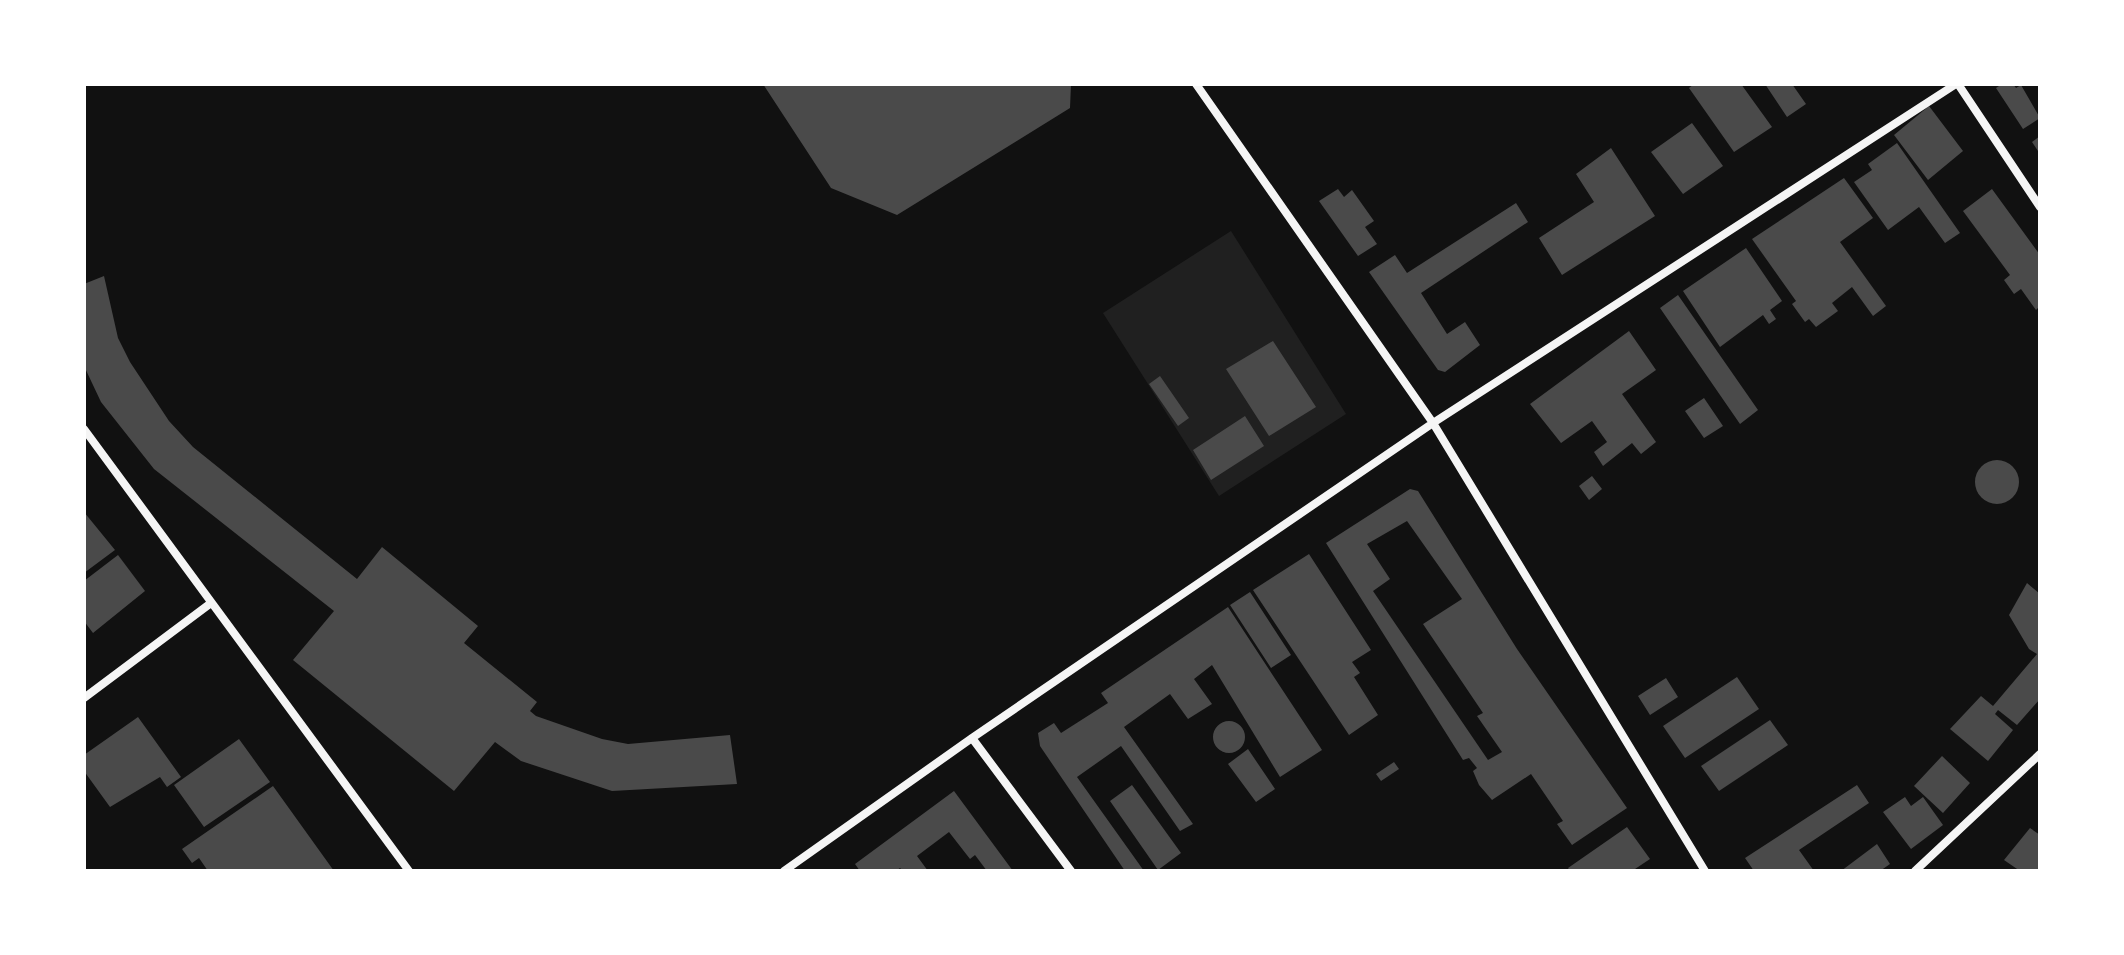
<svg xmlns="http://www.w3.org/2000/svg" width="2124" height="955" font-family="Arial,sans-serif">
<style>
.green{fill:#202020}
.building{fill:#4a4a4a;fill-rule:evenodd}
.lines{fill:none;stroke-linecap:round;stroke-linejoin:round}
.minor{stroke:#f5f5f5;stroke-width:8}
</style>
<rect width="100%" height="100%" fill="#111"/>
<path class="green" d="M 1231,231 L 1346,414 L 1219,496 L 1103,313 Z"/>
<path class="building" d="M 763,84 L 1071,84 L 1070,108 L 897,215 L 831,188 Z
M 1694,84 L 1741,84 L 1772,127 L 1734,152 L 1689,88 Z
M 1765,84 L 1792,84 L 1806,104 L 1787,117 Z
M 2002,84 L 2013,84 L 2016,88 L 2021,85 L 2040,118 L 2023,129 L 1996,88 Z
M 1929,106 L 1963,151 L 1928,180 L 1894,135 Z
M 1692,123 L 1723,166 L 1683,194 L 1651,152 Z
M 2040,136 L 2040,154 L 2032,142 Z
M 1897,143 L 1960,233 L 1945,243 L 1919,207 L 1888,230 L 1854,182 L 1872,170 L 1868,164 Z
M 1611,148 L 1655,216 L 1562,275 L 1539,238 L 1594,202 L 1576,174 Z
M 1844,178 L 1873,218 L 1840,242 L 1886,306 L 1873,316 L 1852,287 L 1832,303 L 1838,311 L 1816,327 L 1809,319 L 1805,322 L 1792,304 L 1796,301 L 1752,239 Z
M 1338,189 L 1344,197 L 1352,190 L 1374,221 L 1365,227 L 1377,244 L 1358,256 L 1319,201 Z
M 1992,189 L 2040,255 L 2040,306 L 2036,310 L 2021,289 L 2014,294 L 2004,280 L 2010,275 L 1963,211 Z
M 1516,203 L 1528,222 L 1421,293 L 1447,334 L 1465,322 L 1480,345 L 1445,372 L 1438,370 L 1369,272 L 1395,255 L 1407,273 Z
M 1746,248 L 1782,301 L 1770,310 L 1776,319 L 1769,324 L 1763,315 L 1720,347 L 1683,291 Z
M 104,276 L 118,338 L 130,362 L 169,421 L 193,447 L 357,579 L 382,547 L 478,626 L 464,643 L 537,702 L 530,711 L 536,716 L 602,739 L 628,744 L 730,735 L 737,784 L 612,791 L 521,761 L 495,742 L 454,791 L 293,660 L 334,611 L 154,469 L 101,402 L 84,366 L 84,284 Z
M 1678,295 L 1758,410 L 1740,424 L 1660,308 Z
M 1629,331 L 1656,370 L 1622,394 L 1656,442 L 1641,454 L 1632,443 L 1603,466 L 1594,452 L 1607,442 L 1592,421 L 1561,443 L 1530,404 Z
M 1273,341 L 1316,407 L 1269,436 L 1226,369 Z
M 1160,376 L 1189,418 L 1178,426 L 1149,384 Z
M 1704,398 L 1723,426 L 1704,438 L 1685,411 Z
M 1245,416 L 1264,446 L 1211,480 L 1193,450 Z
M1975 482a22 22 0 1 1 44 0a22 22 0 1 1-44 0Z
M 1592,476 L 1602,489 L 1589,500 L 1579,486 Z
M 1410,489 L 1418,491 L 1517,649 L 1627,808 L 1572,845 L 1557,824 L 1563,821 L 1531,774 L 1492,800 L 1479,785 L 1473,771 L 1477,768 L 1469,758 L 1463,760 L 1326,543 ZM 1407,521 L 1462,599 L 1423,624 L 1483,713 L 1477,716 L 1502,752 L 1488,760 L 1373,591 L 1390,579 L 1367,544 Z
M 84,512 L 115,550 L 84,573 Z
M 1309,554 L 1371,650 L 1352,662 L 1360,673 L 1354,677 L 1378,715 L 1349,735 L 1253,590 Z
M 118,555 L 145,591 L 93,633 L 84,621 L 84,581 Z
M 2027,583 L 2040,594 L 2040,699 L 2017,725 L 1998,710 L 1995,714 L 2013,730 L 1988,761 L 1950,729 L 1981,696 L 1993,706 L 2037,654 L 2029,649 L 2009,615 Z
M 1250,592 L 1291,655 L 1271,668 L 1230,605 Z
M 1228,607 L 1322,750 L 1280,777 L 1212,665 L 1194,679 L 1212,704 L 1188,719 L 1170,694 L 1124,727 L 1193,824 L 1180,831 L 1121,746 L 1077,777 L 1144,871 L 1125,871 L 1040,746 L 1038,733 L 1054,723 L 1061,733 L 1108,703 L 1101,693 Z
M 1737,677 L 1759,709 L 1685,758 L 1663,726 Z
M 1666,678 L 1678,697 L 1650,715 L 1638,696 Z
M 138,717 L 181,777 L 167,787 L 160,777 L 110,807 L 84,771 L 84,755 Z
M 1770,720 L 1788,745 L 1719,791 L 1701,766 Z
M1213 737a16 16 0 1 1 32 0a16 16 0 1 1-32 0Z
M 239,739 L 270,782 L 204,827 L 174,785 Z
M 1248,749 L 1275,789 L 1256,802 L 1228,764 Z
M 1942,756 L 1970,783 L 1943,813 L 1914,786 Z
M 1394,762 L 1399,769 L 1381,781 L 1376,774 Z
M 1132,785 L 1181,853 L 1158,870 L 1110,801 Z
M 1857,785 L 1869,803 L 1799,850 L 1814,871 L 1754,871 L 1745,858 Z
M 273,786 L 334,871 L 208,871 L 199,858 L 192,863 L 182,849 Z
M 954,791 L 1013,871 L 987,871 L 975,855 L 970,859 L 949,832 L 917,856 L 928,871 L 903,871 L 900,868 L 896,871 L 860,871 L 855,864 Z
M 1905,797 L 1911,806 L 1923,797 L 1943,825 L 1911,849 L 1883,812 Z
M 1627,827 L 1650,859 L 1632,871 L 1570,871 L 1568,868 Z
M 2030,828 L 2040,835 L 2040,871 L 2020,871 L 2004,860 Z
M 1877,844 L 1890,864 L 1880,871 L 1841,871 Z"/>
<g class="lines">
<path class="minor" d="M 1196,84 L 1433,423 L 1705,871
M 1958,84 L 2040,207
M 84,429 L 409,871
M 84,698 L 211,603
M 972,738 L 1071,871
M 784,871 L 972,738 L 1433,423 L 1956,84
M 1915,871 L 2040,754"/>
</g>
<rect width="2124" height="955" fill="none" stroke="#ffffff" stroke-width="172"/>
</svg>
